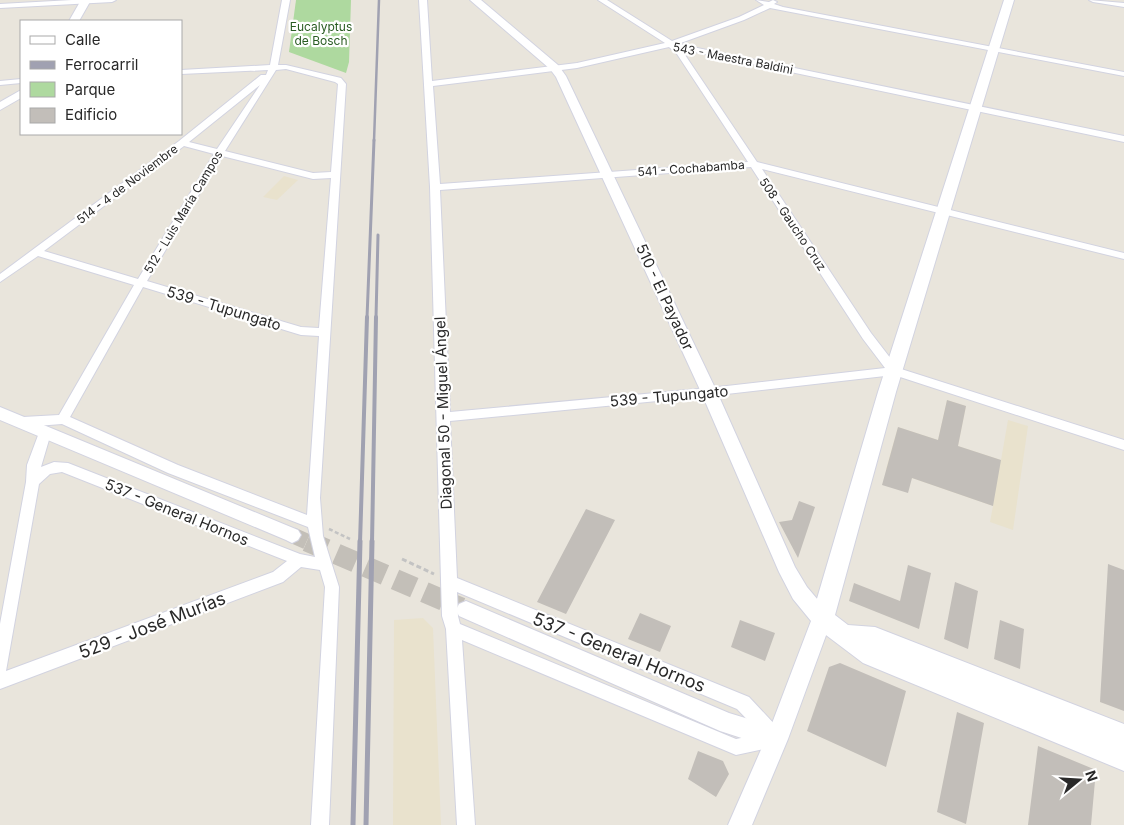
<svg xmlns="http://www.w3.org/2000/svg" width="1124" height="825" font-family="Inter,sans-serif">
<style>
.education{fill:#e9e2cd}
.green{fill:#aed99f}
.building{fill:#c2beb9}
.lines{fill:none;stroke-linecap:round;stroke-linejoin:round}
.tertiary-tunnel-far1{stroke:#c3bfb8;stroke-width:16;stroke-dasharray:16 8;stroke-linecap:butt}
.tertiary-tunnel{stroke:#c3bfb8;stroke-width:21;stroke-dasharray:21 11;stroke-linecap:butt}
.minor-casing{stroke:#d2d3e0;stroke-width:2}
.tertiary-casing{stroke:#d2d3e0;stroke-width:2}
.secondary-casing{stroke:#d2d3e0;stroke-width:2}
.path-far1{stroke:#c3c3c3;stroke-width:2.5;stroke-dasharray:4 2.5;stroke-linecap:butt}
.path{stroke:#c3c3c3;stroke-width:3;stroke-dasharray:5 3;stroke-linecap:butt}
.minor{fill:#fff;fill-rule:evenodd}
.tertiary{fill:#fff;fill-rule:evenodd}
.secondary{fill:#fff;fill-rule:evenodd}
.rail-far3{stroke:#a0a1b1;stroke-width:2.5}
.rail-far2{stroke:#a0a1b1;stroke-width:3}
.rail-far1{stroke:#a0a1b1;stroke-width:4}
.rail{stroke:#a0a1b1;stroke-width:5}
.labels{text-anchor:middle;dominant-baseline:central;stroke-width:4.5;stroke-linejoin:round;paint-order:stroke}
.far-park-label{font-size:12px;fill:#295c22;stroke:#fff}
.far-street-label{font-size:12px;fill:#292929;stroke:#fff}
.street-label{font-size:15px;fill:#292929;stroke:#fff}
.near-street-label{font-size:18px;fill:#292929;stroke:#fff}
</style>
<rect width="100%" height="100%" fill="#e9e5dc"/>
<path class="education" d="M 284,176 L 298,180 L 277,200 L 263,197 Z
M 947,400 L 966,406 L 958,446 L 1001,460 L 1008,420 L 1028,426 L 1013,530 L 990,522 L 993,506 L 886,469 L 898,427 L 938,440 Z
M 423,618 L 433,628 L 441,825 L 393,825 L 394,620 Z"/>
<path class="green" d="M 296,0 L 351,0 L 349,62 L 346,73 L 289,52 Z"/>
<path class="building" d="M 947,400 L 966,406 L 958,446 L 1001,460 L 993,506 L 912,478 L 908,493 L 882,485 L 898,427 L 938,440 Z
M 799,501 L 815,507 L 798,558 L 779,522 L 792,520 Z
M 586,509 L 615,520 L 566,614 L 537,602 Z
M 1108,564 L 1124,570 L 1124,711 L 1100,702 Z
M 908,565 L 931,573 L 919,629 L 849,601 L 854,583 L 900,601 Z
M 955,582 L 978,591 L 968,649 L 944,639 Z
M 640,613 L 671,626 L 660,652 L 628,639 Z
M 740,620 L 775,633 L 765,661 L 731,647 Z
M 1000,620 L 1024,629 L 1020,669 L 994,659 Z
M 840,663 L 906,691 L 886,767 L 807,731 L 829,667 Z
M 957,712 L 984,723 L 966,824 L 937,812 Z
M 1038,746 L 1096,770 L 1091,825 L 1028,825 Z
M 698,751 L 723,761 L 729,774 L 716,797 L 688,779 Z"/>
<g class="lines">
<path class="tertiary-tunnel-far1" d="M 292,535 L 310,543"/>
<path class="tertiary-tunnel" d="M 307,541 L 461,608"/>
<defs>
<path id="minor" d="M 72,0 L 116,0 L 112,2 L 0,8 L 0,4 Z
M 282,0 L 290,0 L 278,65 L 286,65 L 341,78 L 346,84 L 320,498 L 323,536 L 339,587 L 329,825 L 311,825 L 325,587 L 320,570 L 301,567 L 283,582 L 0,689 L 0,624 L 26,482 L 27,465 L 40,430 L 50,430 L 51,433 L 41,467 L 54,462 L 68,463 L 300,554 L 315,557 L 308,527 L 168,473 L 62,424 L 23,427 L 19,425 L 17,422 L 19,419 L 23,417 L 59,415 L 134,285 L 38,256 L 0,282 L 0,274 L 179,141 L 261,75 L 266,75 L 268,70 L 181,74 L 181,70 L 270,65 ZM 286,69 L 335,82 L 338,84 L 331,172 L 313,173 L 225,151 L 276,70 ZM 260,85 L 217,149 L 189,142 ZM 184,146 L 214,154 L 138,279 L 44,251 ZM 222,156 L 313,179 L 331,178 L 319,328 L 301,327 L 147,281 ZM 143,287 L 301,335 L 319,336 L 307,515 L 178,465 L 70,417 ZM 62,472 L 287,561 L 273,572 L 6,671 L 39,484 L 50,474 Z
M 419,0 L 427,0 L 432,81 L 577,63 L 665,43 L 598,0 L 607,0 L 672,41 L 739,17 L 764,5 L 756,0 L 769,2 L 773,0 L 777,2 L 774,4 L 783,7 L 1124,72 L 1124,76 L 770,8 L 744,20 L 678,44 L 1124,136 L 1124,142 L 681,49 L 757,162 L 1124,253 L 1124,259 L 762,169 L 871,333 L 898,368 L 1124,440 L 1124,450 L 894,375 L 709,396 L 450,421 L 457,578 L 749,697 L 779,729 L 781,735 L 778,746 L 736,755 L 462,640 L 475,825 L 457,825 L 446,629 L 442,616 L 430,187 ZM 669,47 L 677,54 L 748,162 L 440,184 L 433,86 L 577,68 ZM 751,167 L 863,339 L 885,368 L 709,388 L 450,412 L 440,190 ZM 457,592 L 737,709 L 761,734 L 736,739 L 460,624 L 458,616 Z
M 1089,0 L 1124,3 L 1124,7 L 1093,2 Z
M 21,79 L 21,83 L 0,85 L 0,81 Z"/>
<path id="tertiary" d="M 81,0 L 91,0 L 79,21 L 69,21 Z
M 470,0 L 481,0 L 558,65 L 566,76 L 717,392 L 795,567 L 807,587 L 829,613 L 832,619 L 788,739 L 752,825 L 728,825 L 763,745 L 720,731 L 459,616 L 456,610 L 459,604 L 466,601 L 729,713 L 771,726 L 811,621 L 793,599 L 779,572 L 701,392 L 556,77 L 550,69 Z
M 21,90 L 21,98 L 0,110 L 0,102 Z
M 0,407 L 298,530 L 301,535 L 298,540 L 292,543 L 286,540 L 0,420 Z"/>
<path id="secondary" d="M 1004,0 L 1014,0 L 896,392 L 835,615 L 848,625 L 875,627 L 1124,724 L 1124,771 L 863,663 L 814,626 L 811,619 L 878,392 Z"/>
</defs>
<use href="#minor" class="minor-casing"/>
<use href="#tertiary" class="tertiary-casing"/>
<use href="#secondary" class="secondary-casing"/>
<path class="path-far1" d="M 329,529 L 350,539"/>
<path class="path" d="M 402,559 L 434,574"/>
<use href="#minor" class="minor"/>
<use href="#tertiary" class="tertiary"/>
<use href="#secondary" class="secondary"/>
<path class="rail-far3" d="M 374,141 L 379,0"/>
<path class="rail-far2" d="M 367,318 L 374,140
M 376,318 L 378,235"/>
<path class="rail-far1" d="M 360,543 L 367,317
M 372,543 L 376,317"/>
<path class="rail" d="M 353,825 L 360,541
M 366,825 L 372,541"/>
</g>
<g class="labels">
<g class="far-park-label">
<text x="321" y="26">Eucalyptus<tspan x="321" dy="14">de Bosch</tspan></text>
</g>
<g class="far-street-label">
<text transform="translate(733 58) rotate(11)">543 - Maestra Baldini</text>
<text transform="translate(691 168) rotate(-4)">541 - Cochabamba</text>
<text transform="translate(127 184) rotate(-37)">514 - 4 de Noviembre</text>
<text transform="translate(183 212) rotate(-59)">512 - Luis María Campos</text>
<text transform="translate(793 224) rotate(56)">508 - Gaucho Cruz</text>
</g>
<g class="street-label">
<text transform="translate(665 297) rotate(65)">510 - El Payador</text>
<text transform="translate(224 308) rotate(17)">539 - Tupungato</text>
<text transform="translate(669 396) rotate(-5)">539 - Tupungato</text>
<text transform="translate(443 413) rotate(-92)">Diagonal 50 - Miguel Ángel</text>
<text transform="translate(177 512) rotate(22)">537 - General Hornos</text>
</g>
<g class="near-street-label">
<text transform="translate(152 625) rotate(-21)">529 - José Murías</text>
<text transform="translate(619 652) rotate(22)">537 - General Hornos</text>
</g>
</g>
<rect x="20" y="20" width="162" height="115" fill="#ffffff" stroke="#a9a9a9"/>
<rect x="30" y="36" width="25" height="8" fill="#ffffff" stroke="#a9a9a9"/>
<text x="65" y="45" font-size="15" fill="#292929">Calle</text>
<rect x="30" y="61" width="25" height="8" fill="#a0a1b1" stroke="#a9a9a9"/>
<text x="65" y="70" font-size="15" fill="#292929">Ferrocarril</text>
<rect x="30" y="82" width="25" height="15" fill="#aed99f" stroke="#a9a9a9"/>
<text x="65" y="95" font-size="15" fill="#292929">Parque</text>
<rect x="30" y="108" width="25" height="15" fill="#c2beb9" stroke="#a9a9a9"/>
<text x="65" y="120" font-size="15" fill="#292929">Edificio</text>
<g transform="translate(1079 780) rotate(72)" stroke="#ffffff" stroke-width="4" paint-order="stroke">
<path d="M0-4L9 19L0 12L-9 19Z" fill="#292929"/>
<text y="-8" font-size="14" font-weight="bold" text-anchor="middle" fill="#292929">N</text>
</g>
</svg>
